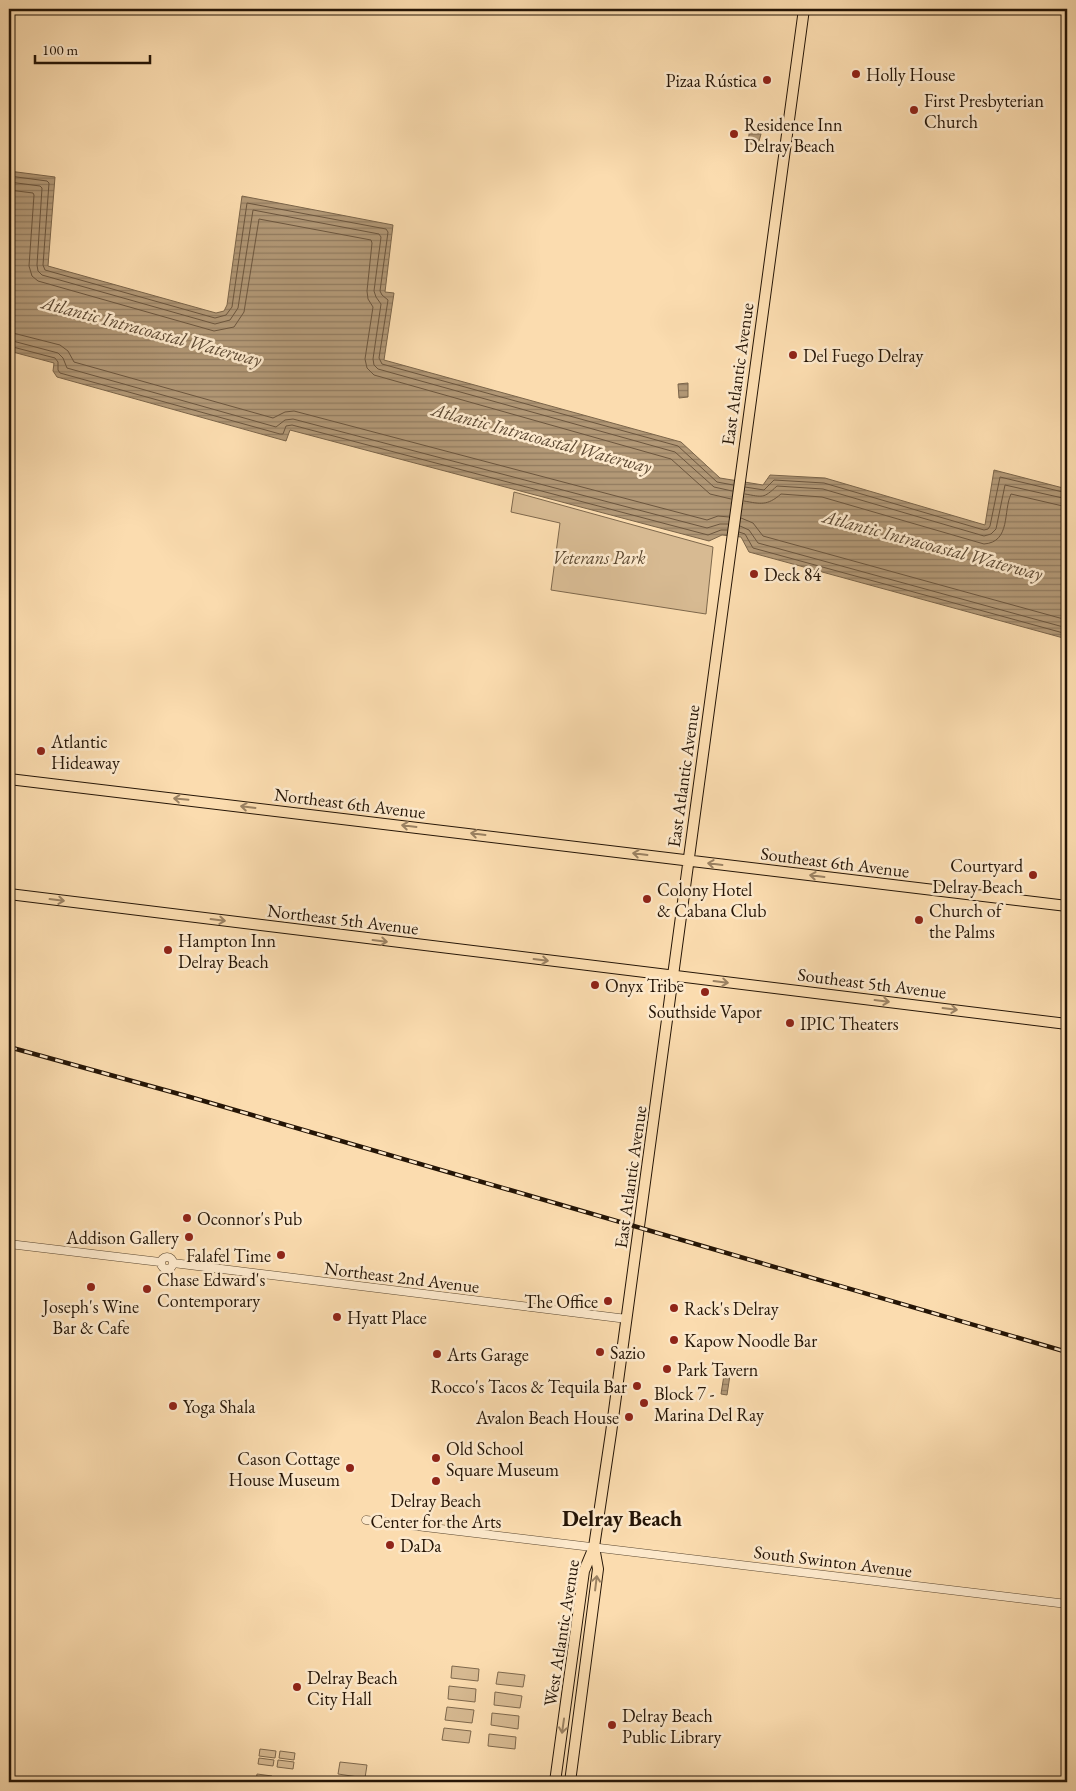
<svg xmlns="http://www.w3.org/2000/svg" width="1076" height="1791" font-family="'EB Garamond',serif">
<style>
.park{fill:#d7ba92;stroke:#7e684c}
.water{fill:url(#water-rules);stroke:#7a6449}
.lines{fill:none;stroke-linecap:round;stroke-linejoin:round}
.shore{stroke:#6c563e;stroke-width:1}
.minor-casing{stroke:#5a4730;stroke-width:9}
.major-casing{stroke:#251506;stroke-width:12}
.minor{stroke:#fce8cb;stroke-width:8}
.major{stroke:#fbdcaf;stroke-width:10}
.rail-casing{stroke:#251506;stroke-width:4.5}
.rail{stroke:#fce8cb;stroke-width:2.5;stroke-dasharray:8;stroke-linecap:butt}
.oneway{stroke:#9b8263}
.poi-dot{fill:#8f2418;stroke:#fce8cb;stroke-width:2}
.labels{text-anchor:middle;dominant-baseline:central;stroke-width:5;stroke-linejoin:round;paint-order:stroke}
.poi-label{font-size:18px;fill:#251506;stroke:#fce8cb;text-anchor:start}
.street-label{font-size:18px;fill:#251506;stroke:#fce8cb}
.park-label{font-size:18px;font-style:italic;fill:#5a4730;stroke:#fce8cb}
.water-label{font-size:19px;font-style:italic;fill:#5d4933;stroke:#fce8cb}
.district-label{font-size:22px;font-weight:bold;fill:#251506;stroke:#fce8cb}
</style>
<defs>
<pattern id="water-rules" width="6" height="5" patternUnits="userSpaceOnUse" patternTransform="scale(1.25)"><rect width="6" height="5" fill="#b29876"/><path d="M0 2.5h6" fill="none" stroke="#917b5f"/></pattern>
</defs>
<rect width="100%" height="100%" fill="#fbdcaf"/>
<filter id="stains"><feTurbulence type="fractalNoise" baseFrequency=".004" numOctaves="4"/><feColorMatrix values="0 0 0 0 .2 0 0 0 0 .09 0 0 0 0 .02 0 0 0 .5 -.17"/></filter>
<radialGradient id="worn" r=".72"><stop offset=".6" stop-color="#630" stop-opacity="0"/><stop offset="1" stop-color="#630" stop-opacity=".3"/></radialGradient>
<path class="park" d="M 514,492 L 713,547 L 706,614 L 551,590 L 560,523 L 511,512 Z
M 452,1666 L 479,1669 L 478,1681 L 451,1678 Z
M 498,1672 L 525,1675 L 523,1687 L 496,1684 Z
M 449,1686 L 476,1689 L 475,1702 L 448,1699 Z
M 495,1692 L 522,1696 L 520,1708 L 494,1705 Z
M 447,1707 L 474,1710 L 472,1723 L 445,1720 Z
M 492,1713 L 519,1716 L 518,1729 L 491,1725 Z
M 444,1728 L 471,1731 L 469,1743 L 442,1740 Z
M 489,1734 L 516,1737 L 515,1749 L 488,1746 Z
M 260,1749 L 276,1751 L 275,1758 L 259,1756 Z
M 280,1751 L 295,1753 L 294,1760 L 279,1758 Z
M 259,1758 L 274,1760 L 273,1766 L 258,1764 Z
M 278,1760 L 294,1762 L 293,1769 L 277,1767 Z
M 340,1762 L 367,1765 L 365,1778 L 338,1774 Z
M 257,1774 L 272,1776 L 271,1782 L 256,1781 Z"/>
<path class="water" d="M 750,125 L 757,127 L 761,134 L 759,141 L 755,144 L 748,144 Z
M 9,171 L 55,177 L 48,266 L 216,313 L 224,311 L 227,305 L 242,196 L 393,225 L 385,292 L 394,293 L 384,360 L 681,442 L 720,478 L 763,485 L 770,475 L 825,478 L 985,525 L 994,470 L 1067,489 L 1067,639 L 749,552 L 741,537 L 722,535 L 709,541 L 290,430 L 286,441 L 57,377 L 53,371 L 54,363 L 9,351 Z
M 688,383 L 688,397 L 679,398 L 678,384 Z
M 724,1375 L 730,1375 L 727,1395 L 721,1394 Z"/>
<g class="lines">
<path class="shore" d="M 9,176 L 47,181 L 49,183 L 43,265 L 45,270 L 215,318 L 226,315 L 232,307 L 247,203 L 386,229 L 388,232 L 380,291 L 382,295 L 388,300 L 379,358 L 382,364 L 678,446 L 717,482 L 733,485
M 9,182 L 40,186 L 42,188 L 37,265 L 38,271 L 42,275 L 215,324 L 230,320 L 238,308 L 253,210 L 379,234 L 381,237 L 374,291 L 376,297 L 381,304 L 373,359 L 374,365 L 378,369 L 675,452 L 714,487 L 732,491
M 9,190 L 33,193 L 34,195 L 29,266 L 32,276 L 38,281 L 214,331 L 234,327 L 244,312 L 259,219 L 371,240 L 372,243 L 367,291 L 368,299 L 373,307 L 365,359 L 367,368 L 374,375 L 671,459 L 710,494 L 731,499
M 9,332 L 60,345 L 68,351 L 74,362 L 273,418 L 285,412 L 294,411 L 707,520 L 718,516 L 729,517
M 9,340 L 58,353 L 63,358 L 67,368 L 276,427 L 285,420 L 293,419 L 707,528 L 720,524 L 728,524
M 9,346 L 55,358 L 58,362 L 58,370 L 60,373 L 280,434 L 283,434 L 286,426 L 292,425 L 708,535 L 721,530 L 727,530
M 745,487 L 764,490 L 774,480 L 824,483 L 984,530 L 988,529 L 990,526 L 1000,477 L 1067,493
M 745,494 C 763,497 763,499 777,486 L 823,489 L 984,536 L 991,534 L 996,529 L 1005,485 L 1067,499
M 744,501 C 761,504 767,506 781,494 L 822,497 L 984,544 C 1011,542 1003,511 1011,494 L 1067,507
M 741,518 L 753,523 L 763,536 L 1067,620
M 740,526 L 749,530 L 758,543 L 1067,628
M 739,532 L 745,534 L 753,548 L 1067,634"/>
<defs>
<path id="minor" d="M 9,1244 L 160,1262
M161 1263a6 6 0 1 1 12 0a6 6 0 1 1-12 0Z
M 173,1263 L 627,1319
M 366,1520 L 1067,1604"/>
<path id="major" d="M 9,779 L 1067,906
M 9,894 L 1067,1024
M 555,1782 L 584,1571 L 594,1547
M 570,1782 L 598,1569 L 594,1547 L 611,1433 L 804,9"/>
</defs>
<use href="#minor" class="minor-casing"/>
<use href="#major" class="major-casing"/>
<use href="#minor" class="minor"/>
<use href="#major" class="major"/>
<defs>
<path id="rail" d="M 9,1047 L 190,1097 L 1067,1352"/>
</defs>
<use href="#rail" class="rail-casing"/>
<use href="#rail" class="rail"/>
</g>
<defs><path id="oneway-shaft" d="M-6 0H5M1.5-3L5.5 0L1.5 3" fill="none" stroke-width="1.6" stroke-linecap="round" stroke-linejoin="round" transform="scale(1.25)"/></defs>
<g class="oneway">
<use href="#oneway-shaft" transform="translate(181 799) rotate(-175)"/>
<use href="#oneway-shaft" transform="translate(248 807) rotate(-173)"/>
<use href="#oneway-shaft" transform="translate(409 826) rotate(-173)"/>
<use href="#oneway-shaft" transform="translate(478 834) rotate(-173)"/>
<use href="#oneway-shaft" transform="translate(640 854) rotate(-173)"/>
<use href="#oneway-shaft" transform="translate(715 864) rotate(-173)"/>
<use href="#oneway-shaft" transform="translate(817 876) rotate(-173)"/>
<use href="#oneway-shaft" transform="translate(57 900) rotate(7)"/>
<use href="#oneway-shaft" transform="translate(218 920) rotate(7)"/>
<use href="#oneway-shaft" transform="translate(380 941) rotate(7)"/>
<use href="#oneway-shaft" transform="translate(541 960) rotate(7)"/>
<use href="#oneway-shaft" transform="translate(721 982) rotate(7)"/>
<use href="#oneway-shaft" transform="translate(882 1001) rotate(7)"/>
<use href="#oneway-shaft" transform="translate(950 1009) rotate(7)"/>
<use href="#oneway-shaft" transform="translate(596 1583) rotate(-83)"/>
<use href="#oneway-shaft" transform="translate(563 1726) rotate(98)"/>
</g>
<g class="poi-dot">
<circle cx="856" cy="74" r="5"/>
<circle cx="767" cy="80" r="5"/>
<circle cx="914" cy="110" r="5"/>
<circle cx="734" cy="134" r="5"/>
<circle cx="793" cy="355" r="5"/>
<circle cx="754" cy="574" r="5"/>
<circle cx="41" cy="751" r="5"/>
<circle cx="1033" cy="875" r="5"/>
<circle cx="647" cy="899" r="5"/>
<circle cx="919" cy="920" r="5"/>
<circle cx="168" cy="950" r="5"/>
<circle cx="595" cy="985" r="5"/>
<circle cx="705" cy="992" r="5"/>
<circle cx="790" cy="1023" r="5"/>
<circle cx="187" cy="1218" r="5"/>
<circle cx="189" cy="1237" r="5"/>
<circle cx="281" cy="1255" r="5"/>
<circle cx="91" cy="1287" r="5"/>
<circle cx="147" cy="1289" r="5"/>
<circle cx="608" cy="1301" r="5"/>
<circle cx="674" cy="1308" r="5"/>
<circle cx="337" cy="1317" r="5"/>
<circle cx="674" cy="1340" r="5"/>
<circle cx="600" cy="1352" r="5"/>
<circle cx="437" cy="1354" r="5"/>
<circle cx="667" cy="1369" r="5"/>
<circle cx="637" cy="1386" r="5"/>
<circle cx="644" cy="1403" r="5"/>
<circle cx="173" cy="1406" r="5"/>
<circle cx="629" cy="1417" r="5"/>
<circle cx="436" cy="1458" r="5"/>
<circle cx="350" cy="1468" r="5"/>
<circle cx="436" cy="1481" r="5"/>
<circle cx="390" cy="1545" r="5"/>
<circle cx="297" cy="1687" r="5"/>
<circle cx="612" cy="1725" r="5"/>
</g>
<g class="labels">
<g class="poi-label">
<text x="866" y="74">Holly House</text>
<text x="757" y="80" text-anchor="end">Pizaa Rústica</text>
<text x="924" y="100">First Presbyterian<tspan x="924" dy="21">Church</tspan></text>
<text x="744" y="124">Residence Inn<tspan x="744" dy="21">Delray Beach</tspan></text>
<text x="803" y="355">Del Fuego Delray</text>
<text x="764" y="574">Deck 84</text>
<text x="51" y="741">Atlantic<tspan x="51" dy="21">Hideaway</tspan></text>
<text x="1023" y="865" text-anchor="end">Courtyard<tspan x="1023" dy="21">Delray Beach</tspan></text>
<text x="657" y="889">Colony Hotel<tspan x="657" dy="21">&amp; Cabana Club</tspan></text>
<text x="929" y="910">Church of<tspan x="929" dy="21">the Palms</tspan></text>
<text x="178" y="940">Hampton Inn<tspan x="178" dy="21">Delray Beach</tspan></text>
<text x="605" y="985">Onyx Tribe</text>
<text x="705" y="1011" text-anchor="middle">Southside Vapor</text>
<text x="800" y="1023">IPIC Theaters</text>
<text x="197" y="1218">Oconnor's Pub</text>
<text x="179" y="1237" text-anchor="end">Addison Gallery</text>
<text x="271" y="1255" text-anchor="end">Falafel Time</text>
<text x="157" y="1279">Chase Edward's<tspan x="157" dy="21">Contemporary</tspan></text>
<text x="598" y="1301" text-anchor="end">The Office</text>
<text x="91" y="1306" text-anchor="middle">Joseph's Wine<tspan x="91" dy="21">Bar &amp; Cafe</tspan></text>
<text x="684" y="1308">Rack's Delray</text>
<text x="347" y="1317">Hyatt Place</text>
<text x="684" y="1340">Kapow Noodle Bar</text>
<text x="610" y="1352">Sazio</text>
<text x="447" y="1354">Arts Garage</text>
<text x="677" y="1369">Park Tavern</text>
<text x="627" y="1386" text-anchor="end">Rocco's Tacos &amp; Tequila Bar</text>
<text x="654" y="1393">Block 7 -<tspan x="654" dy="21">Marina Del Ray</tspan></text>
<text x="183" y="1406">Yoga Shala</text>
<text x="619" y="1417" text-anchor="end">Avalon Beach House</text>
<text x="446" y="1448">Old School<tspan x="446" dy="21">Square Museum</tspan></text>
<text x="340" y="1458" text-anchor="end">Cason Cottage<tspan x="340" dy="21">House Museum</tspan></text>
<text x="436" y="1500" text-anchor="middle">Delray Beach<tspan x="436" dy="21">Center for the Arts</tspan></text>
<text x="400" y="1545">DaDa</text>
<text x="307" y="1677">Delray Beach<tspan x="307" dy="21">City Hall</tspan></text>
<text x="622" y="1715">Delray Beach<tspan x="622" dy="21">Public Library</tspan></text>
</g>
<g class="street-label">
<text transform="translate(737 374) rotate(-82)">East Atlantic Avenue</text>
<text transform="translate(683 776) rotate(-82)">East Atlantic Avenue</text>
<text transform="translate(350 803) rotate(7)">Northeast 6th Avenue</text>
<text transform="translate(835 862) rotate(7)">Southeast 6th Avenue</text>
<text transform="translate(343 919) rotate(7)">Northeast 5th Avenue</text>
<text transform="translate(872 983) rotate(7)">Southeast 5th Avenue</text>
<text transform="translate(630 1177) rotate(-82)">East Atlantic Avenue</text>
<text transform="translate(402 1277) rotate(7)">Northeast 2nd Avenue</text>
<text transform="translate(833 1561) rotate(7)">South Swinton Avenue</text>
<text transform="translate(561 1633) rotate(-81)">West Atlantic Avenue</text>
</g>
<g class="park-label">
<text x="599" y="557">Veterans Park</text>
</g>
<g class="water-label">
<text transform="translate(152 331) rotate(15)">Atlantic Intracoastal Waterway</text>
<text transform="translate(542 438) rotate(15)">Atlantic Intracoastal Waterway</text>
<text transform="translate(933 545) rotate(15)">Atlantic Intracoastal Waterway</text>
</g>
<g class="district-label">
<text x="622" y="1518">Delray Beach</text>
</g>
</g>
<rect width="1076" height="1791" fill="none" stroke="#fbdcaf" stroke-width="30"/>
<rect x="10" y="10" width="1056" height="1771" fill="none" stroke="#251506" stroke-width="2.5"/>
<rect x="15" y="15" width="1046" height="1761" fill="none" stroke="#251506"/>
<path d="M35 55v8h115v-8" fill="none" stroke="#251506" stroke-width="2.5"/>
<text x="42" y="55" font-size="15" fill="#251506" stroke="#fce8cb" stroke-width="4" paint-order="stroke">100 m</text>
<rect width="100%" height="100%" filter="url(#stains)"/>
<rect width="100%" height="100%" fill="url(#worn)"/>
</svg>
